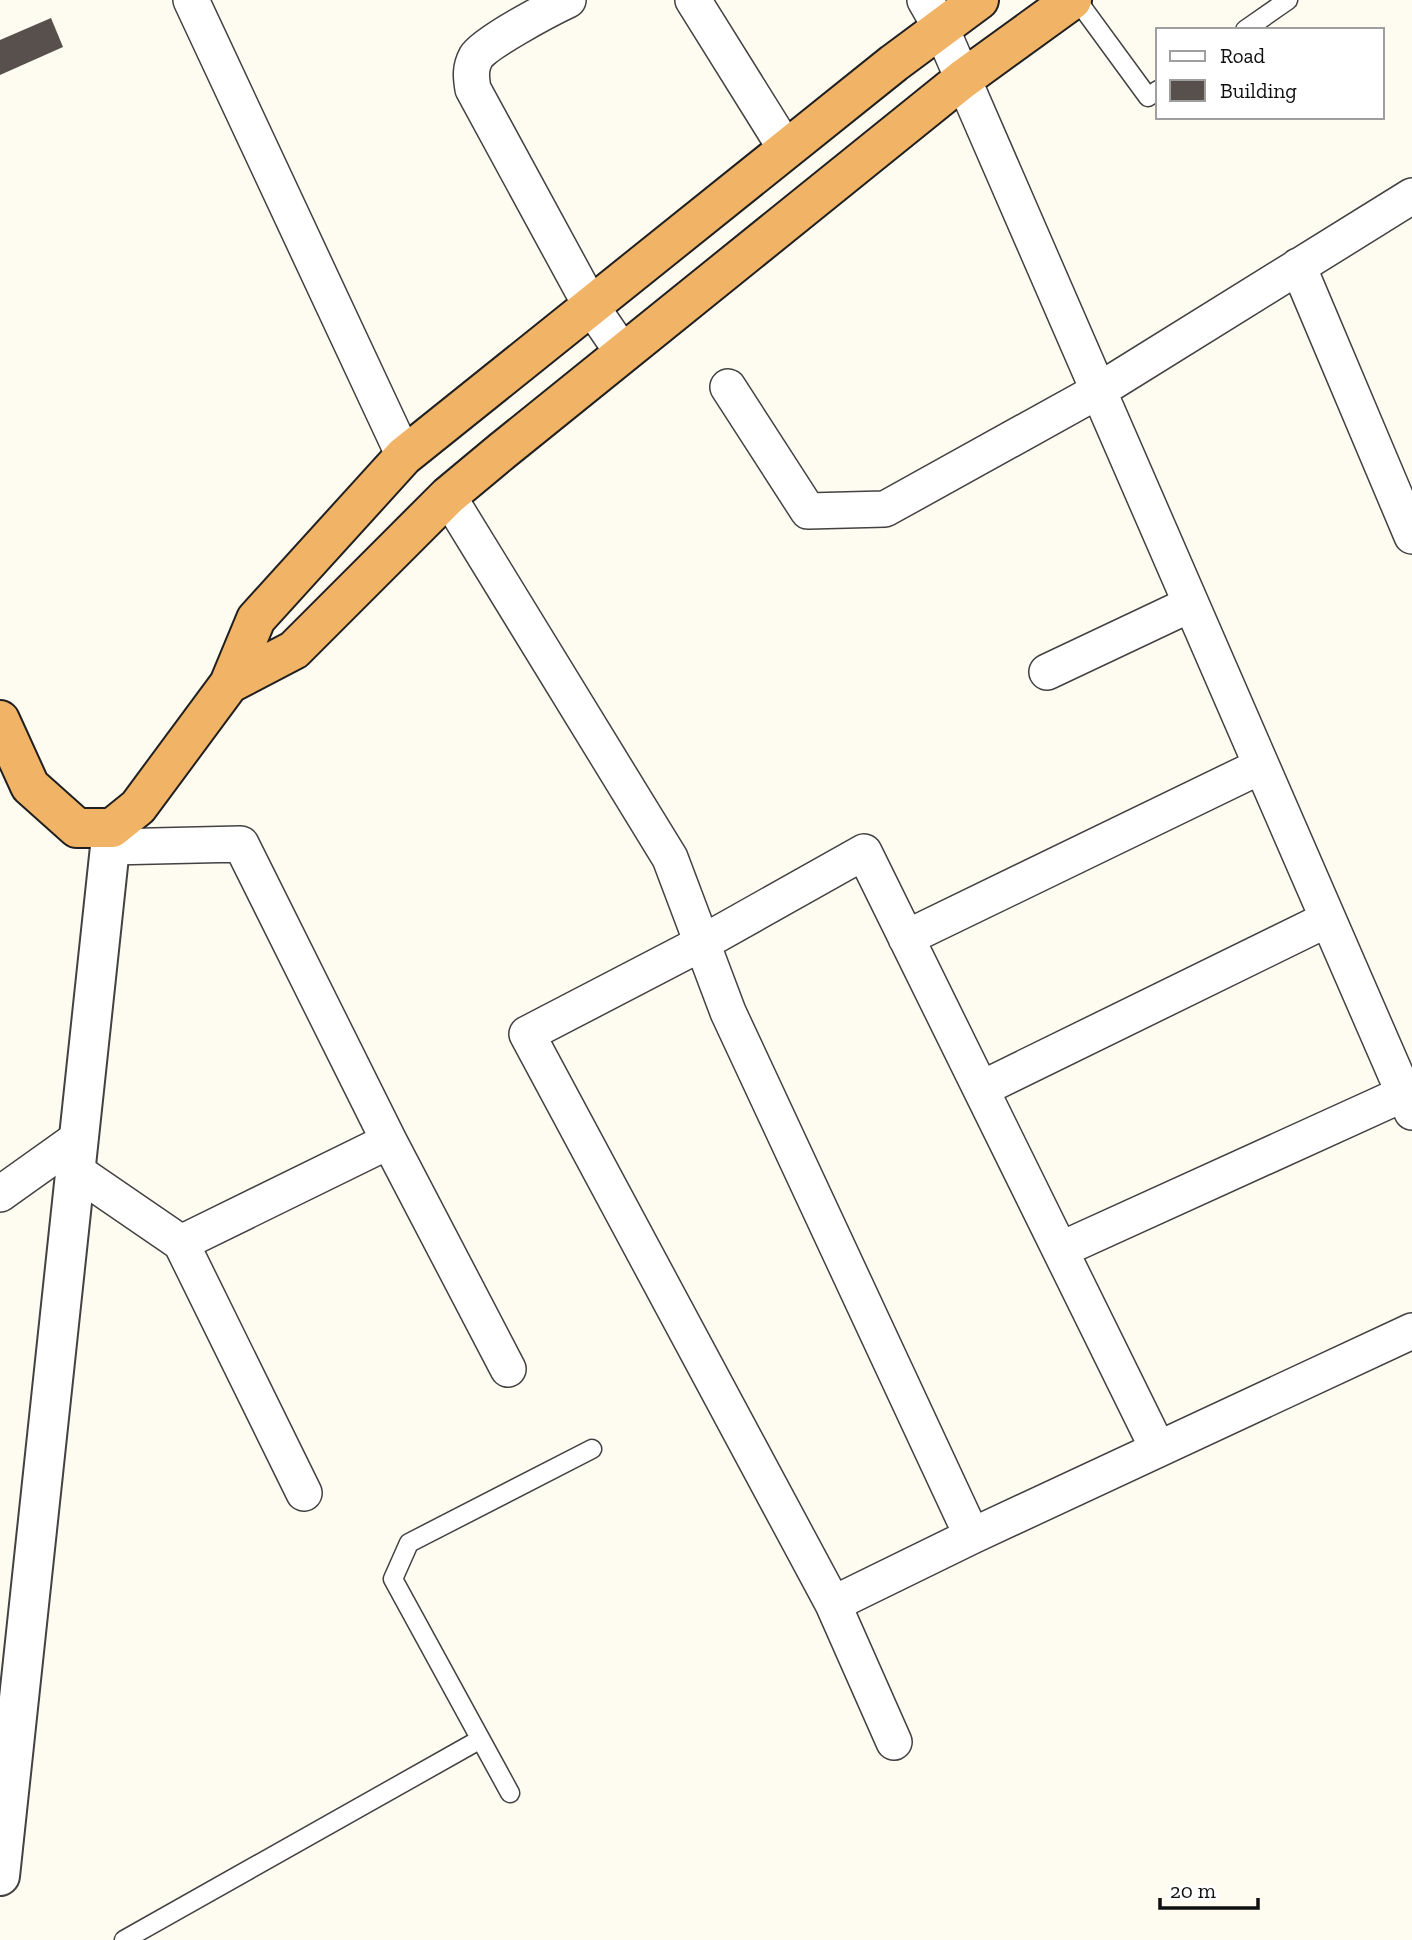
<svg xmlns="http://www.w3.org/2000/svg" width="1412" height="1940" font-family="'Zilla Slab',serif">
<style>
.building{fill:#57504c}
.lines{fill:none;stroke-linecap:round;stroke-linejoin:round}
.service-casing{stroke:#424242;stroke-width:21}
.minor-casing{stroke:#424242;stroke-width:38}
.tertiary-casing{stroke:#424242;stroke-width:42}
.trunk-casing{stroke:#202020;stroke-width:42}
.service{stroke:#fff;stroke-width:18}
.minor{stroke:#fff;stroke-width:35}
.tertiary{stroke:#fff;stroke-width:38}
.trunk{stroke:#f1b366;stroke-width:38}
</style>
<rect width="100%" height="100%" fill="#fefbf1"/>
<path class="building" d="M 51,18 L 63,47 L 0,75 L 0,40 Z"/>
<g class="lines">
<defs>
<path id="service" d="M 1077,0 L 1148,97 L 1158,90
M 1245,30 L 1288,0
M 510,1793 L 393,1579 L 409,1543 L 592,1449
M 124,1940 L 479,1740"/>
<path id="minor" d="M 191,0 L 404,456
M 568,0 C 551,8 484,43 476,57 C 470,68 471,77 473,89 L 591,306 L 623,353
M 693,0 L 786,149
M 925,0 L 941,28 L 963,79 L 1412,1112
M 1298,266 L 1412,536
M 728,387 L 808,511 L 885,509 L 1098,391 L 1412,196
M 448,496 L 670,858 L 728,1012 L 972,1536
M 1047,672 L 1191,604
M 110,847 L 241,844 L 389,1141 L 508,1369
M 906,938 L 1261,766
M 981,1089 L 1328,919
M 76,1171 L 181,1243 L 304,1493
M 0,1194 L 80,1137
M 181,1243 L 389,1141
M 1060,1250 L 1412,1090
M 833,1604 L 527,1034 L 702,943 L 864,852 L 1158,1449
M 894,1742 L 833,1604 L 972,1536 L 1412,1331"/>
<path id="tertiary" d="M 0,1876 L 112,828"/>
<path id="trunk" d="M 229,684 L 294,650 L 448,496 L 502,451 L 963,79 L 1072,0
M 0,720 L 30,786 L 77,828 L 112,828 L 138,807 L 229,684 L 256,619 L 404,456 L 894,63 L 979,0"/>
</defs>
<use href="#service" class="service-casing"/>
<use href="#minor" class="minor-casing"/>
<use href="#tertiary" class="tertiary-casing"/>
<use href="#trunk" class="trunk-casing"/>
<use href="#service" class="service"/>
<use href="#minor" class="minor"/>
<use href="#tertiary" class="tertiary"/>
<use href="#trunk" class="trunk"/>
</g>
<rect x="1156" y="28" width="228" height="91" fill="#ffffff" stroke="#9f9f9f" stroke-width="2"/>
<rect x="1170" y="51" width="35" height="10" fill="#ffffff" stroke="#9f9f9f" stroke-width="2"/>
<text x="1220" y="63" font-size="21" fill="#0f0f0f">Road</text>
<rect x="1170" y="80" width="35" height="21" fill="#57504c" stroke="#9f9f9f" stroke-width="2"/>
<text x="1220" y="98" font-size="21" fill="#0f0f0f">Building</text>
<path d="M1160 1898v10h98v-10" fill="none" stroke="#0f0f0f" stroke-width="3.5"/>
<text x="1170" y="1898" font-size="21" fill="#0f0f0f" stroke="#ffffff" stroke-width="5" paint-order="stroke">20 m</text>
</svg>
